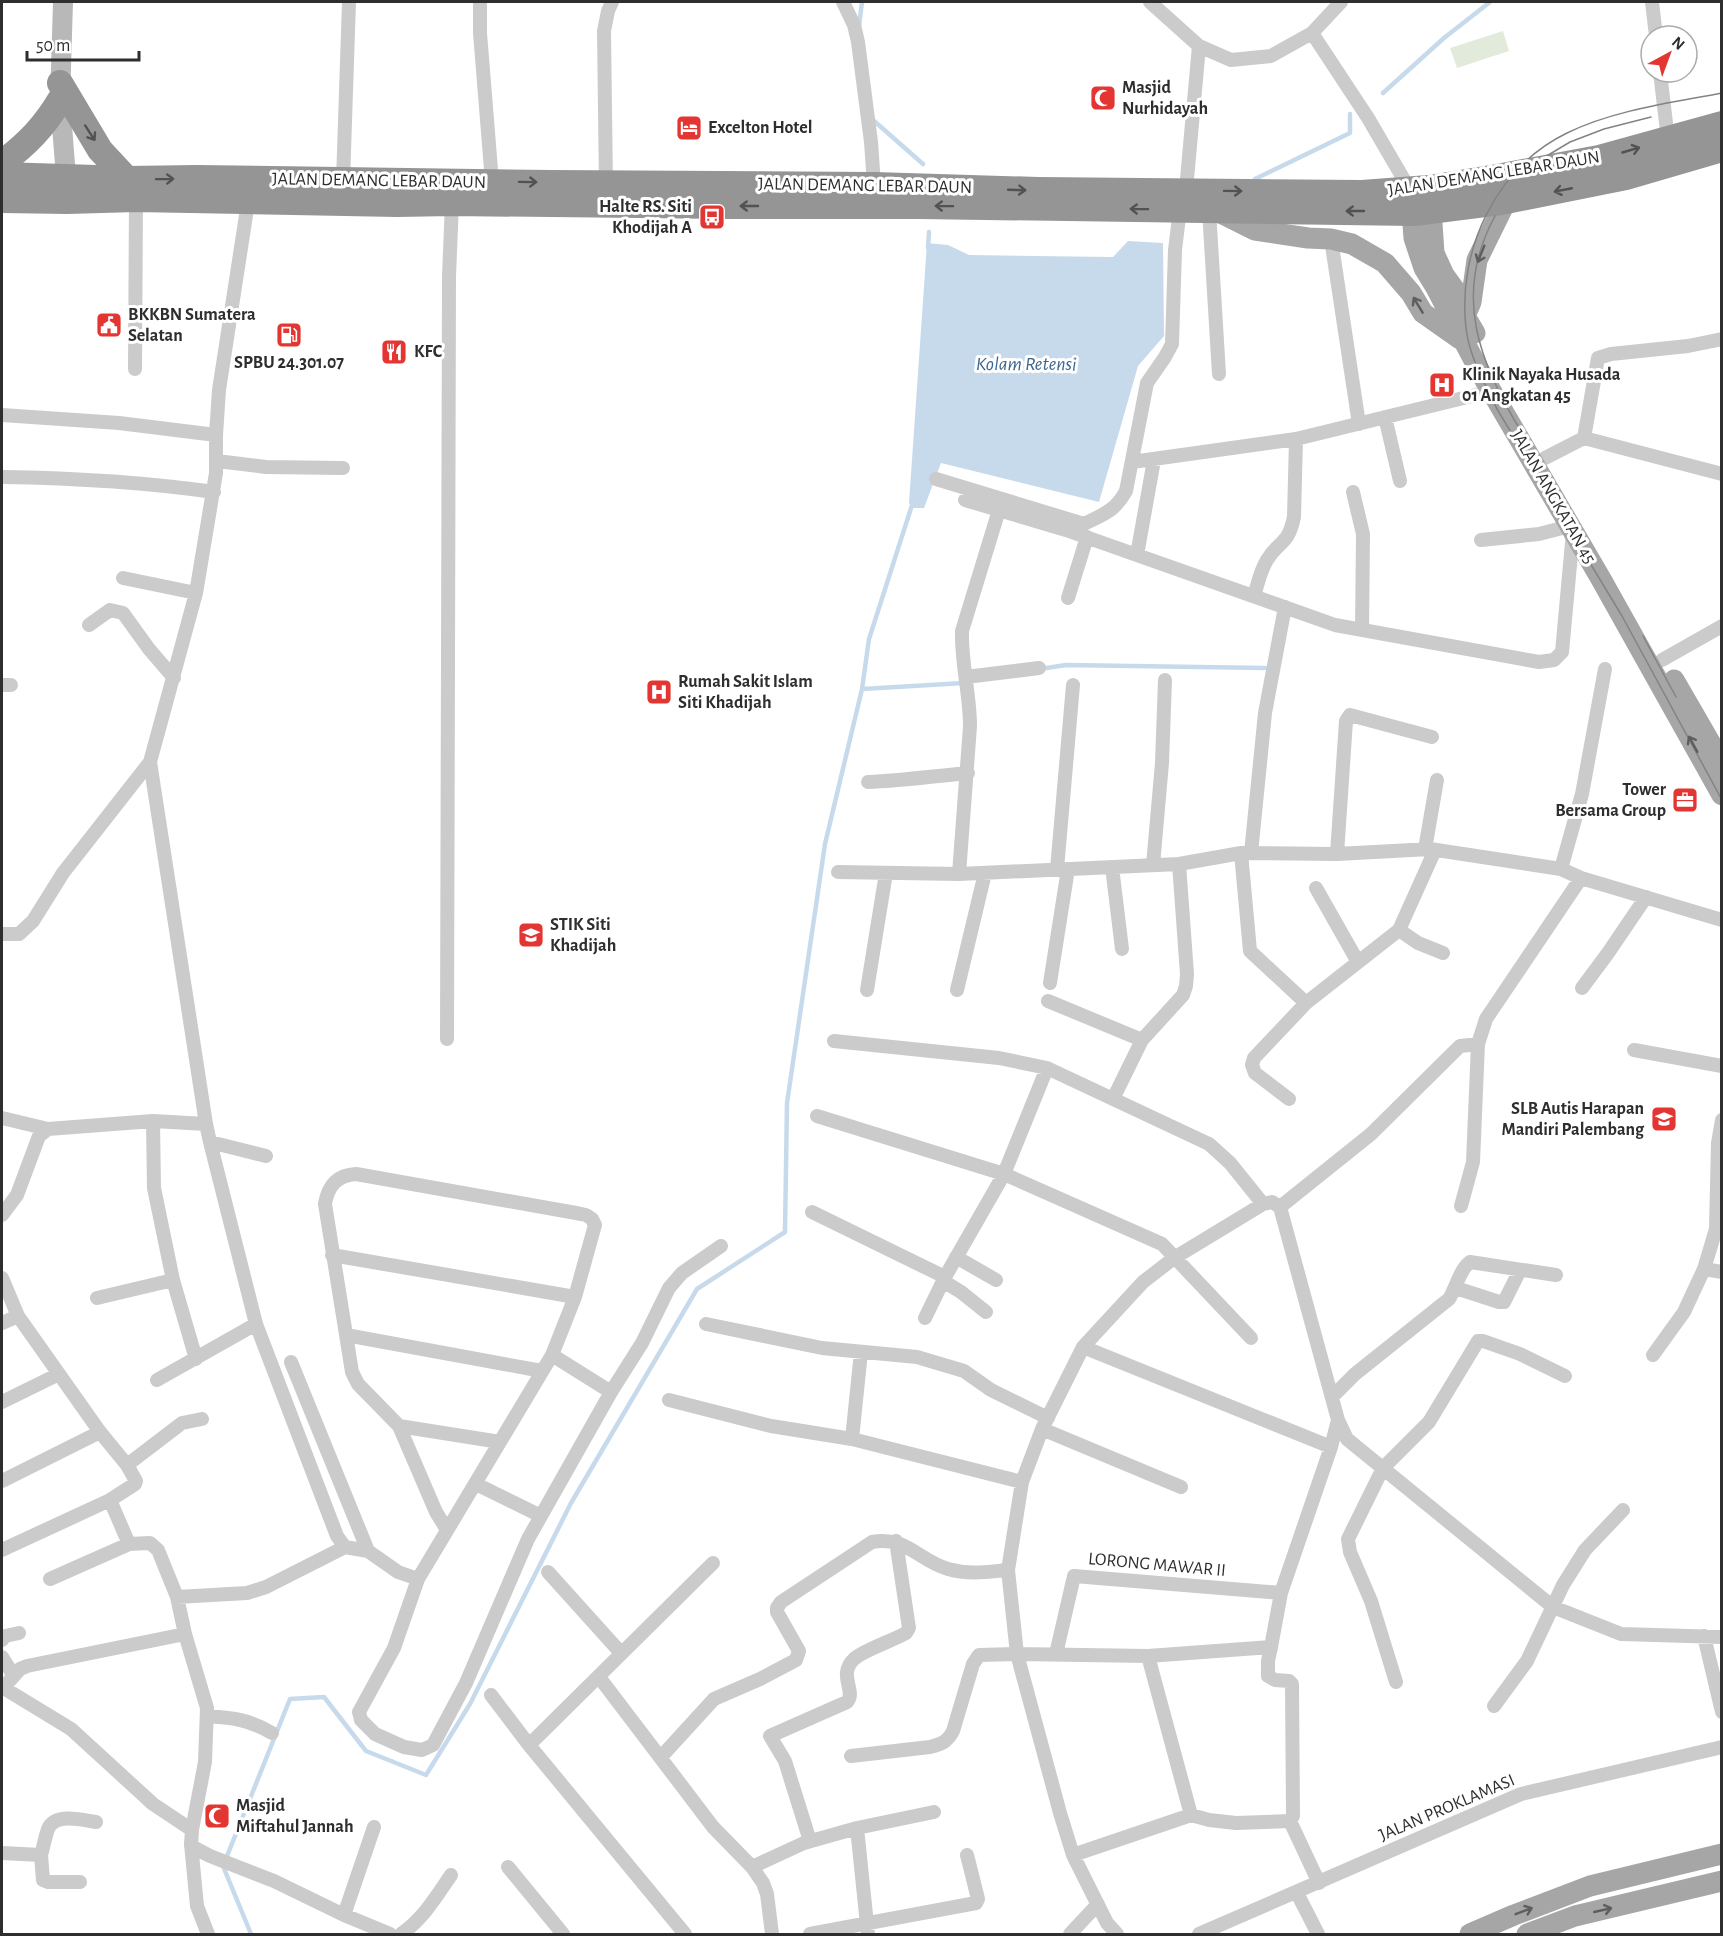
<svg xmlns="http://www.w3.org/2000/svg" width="1723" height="1936" font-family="'Alegreya Sans',sans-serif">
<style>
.green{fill:#e2ebdb}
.water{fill:#c7daeb}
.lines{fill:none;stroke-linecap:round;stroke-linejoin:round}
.stream{stroke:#c7daeb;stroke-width:4.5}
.street{stroke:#cbcbcb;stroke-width:14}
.secondary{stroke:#b8b8b8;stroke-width:20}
.primary{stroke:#a6a6a6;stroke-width:21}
.highway{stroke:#959595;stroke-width:26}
.tram{stroke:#838383;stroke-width:1.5}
.oneway{stroke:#525252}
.oneway2{stroke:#5e5e5e}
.labels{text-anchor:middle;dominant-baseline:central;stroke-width:6;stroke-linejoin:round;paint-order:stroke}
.poi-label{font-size:18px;font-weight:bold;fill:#2e2e2e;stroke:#fff;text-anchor:start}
.street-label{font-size:18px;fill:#2e2e2e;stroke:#fff}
.water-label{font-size:20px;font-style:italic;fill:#3d678e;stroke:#fff}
</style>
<rect width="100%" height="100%" fill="#fff"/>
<path class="green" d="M 1503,31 L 1509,51 L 1457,68 L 1450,48 Z"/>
<path class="water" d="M 1128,241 L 1163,243 L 1164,336 L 1138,366 L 1099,502 L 941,463 L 924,508 L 913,508 L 909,503 L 927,243 L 948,245 L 969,255 L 1113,257 Z"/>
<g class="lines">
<path class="stream" d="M 859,26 L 862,2
M 1383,93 L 1444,38 L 1490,2
M 873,120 L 923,164
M 1255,179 L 1350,133 L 1350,114
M 928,248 L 929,232
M 1040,669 L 1066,665 L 1265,668
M 862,689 L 964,683
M 251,1934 L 223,1866 L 290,1699 L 324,1697 L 366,1751 L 426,1775 L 470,1704 L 571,1503 L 697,1289 L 785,1232 L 787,1103 L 825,844 L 862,689 L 869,639 L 913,502"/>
<path class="street" d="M 480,2 L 480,33 L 492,182
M 843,2 L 854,25 L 858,42 L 871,142 L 874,185
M 1150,2 L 1199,46 L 1231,60 L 1271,56 L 1312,33 L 1341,2
M 1652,2 L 1656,36
M 1312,33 L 1368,118 L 1410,190
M 1660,72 L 1668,140
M 343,181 L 349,2
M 606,187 L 604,31 L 608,11 L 612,2
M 1186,190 L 1199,46
M 249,196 L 219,390 L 216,435 L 216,473 L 196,593 L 150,762 L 206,1124 L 210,1142 L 256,1324 L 337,1536 L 345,1547 L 368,1551 L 398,1572 L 418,1579
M 1209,210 L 1219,374
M 1331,239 L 1359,424
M 135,369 L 136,199
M 2,415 L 119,423 L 216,435
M 1385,417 L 1400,481
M 1584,438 L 1722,474
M 1545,458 L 1584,438 L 1598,358 L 1611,354 L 1688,346 L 1722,339
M 217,461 L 266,467 L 343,468
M 1132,462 L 1296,439 L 1492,391
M 2,477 C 72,478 143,482 214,492
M 936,479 L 1084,524 C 1104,514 1115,511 1126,491 L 1147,383 L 1165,357 L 1172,344 L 1175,250 L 1180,209
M 1353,492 L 1363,534 L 1362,630
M 965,500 L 1066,530 L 1335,625 L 1539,662 L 1554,660 L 1562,652 L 1573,532
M 1481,540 L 1539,534 L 1570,526
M 1137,555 L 1154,460
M 123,578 L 196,593
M 1254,596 C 1258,584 1260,571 1267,560 C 1279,540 1288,546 1294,517 L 1296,439
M 1068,598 L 1087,537
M 89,625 L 110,610 L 123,613 L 149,649 L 174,678
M 1662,660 L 1722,626
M 966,677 L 1039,668
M 2,685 L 11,685
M 868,782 C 901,781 934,776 968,773
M 1425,849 L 1437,780
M 1241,853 L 1250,951 L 1306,1003
M 1251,853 L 1265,713 L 1285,607
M 1337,854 L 1346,721 L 1350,715 L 1432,737
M 1153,865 L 1162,763 L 1165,680
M 1112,867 L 1122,949
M 1057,869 L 1073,685
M 1561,869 L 1582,794 L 1605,669
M 838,872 L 959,874 L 1179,864 L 1241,853 L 1337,854 L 1430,849 L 1561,869 L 1581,878 L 1722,920
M 959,874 L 970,726 C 970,694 961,663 962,631 L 999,510
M 1316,888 L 1358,962
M 1399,930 L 1418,943 L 1443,953
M 2,934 L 19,934 L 33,921 L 63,873 L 150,762
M 1050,983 L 1068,869
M 1582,988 L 1608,953 L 1646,897
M 867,990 L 886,873
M 957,990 L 985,873
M 1048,1001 L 1142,1040
M 447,1039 L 449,276 L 452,203
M 834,1041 L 999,1058 L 1047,1068 L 1209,1144 L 1230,1163 L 1263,1204
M 1634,1050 L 1722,1066
M 1113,1099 L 1142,1040 L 1183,995 L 1186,986 L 1187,974 L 1179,864
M 1289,1099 L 1255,1073 L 1252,1065 L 1254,1058 L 1306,1003 L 1399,930 L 1435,850
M 817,1116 L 1004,1174 L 1162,1244 L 1251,1338
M 2,1118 L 48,1129
M 153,1121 L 154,1188 L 173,1280 L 196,1359
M 210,1142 L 266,1156
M 1461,1206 L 1473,1162 L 1478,1044 L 1486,1019 L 1581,878
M 1280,1207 L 1371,1134 L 1460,1046 L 1478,1044
M 812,1212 L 945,1277 L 1004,1174 L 1047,1068
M 2,1215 L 17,1195 L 39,1136 L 48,1129 L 153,1121 L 206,1124
M 332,1255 L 575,1297
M 956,1257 L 996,1280
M 1704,1269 L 1722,1272
M 2,1278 L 18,1316 L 100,1432 L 127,1465 L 136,1481 L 135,1484 L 110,1500 L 2,1550
M 943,1281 L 961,1292 L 986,1312
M 1456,1288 L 1499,1302 L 1504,1302 L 1520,1270
M 97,1298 L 173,1280
M 925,1318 L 945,1277
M 2,1323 L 18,1316
M 706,1324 L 822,1348 L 917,1357 L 964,1371 L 991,1390 L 1048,1418
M 346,1335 L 542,1371
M 1083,1347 L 1331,1447
M 552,1355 L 611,1392
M 1653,1355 L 1684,1312 L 1704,1269 L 1716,1229 L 1718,1143 L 1722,1120
M 291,1362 L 368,1551
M 157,1380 L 256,1324
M 1332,1397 L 1355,1374 L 1449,1299 C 1456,1288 1460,1269 1470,1262 L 1556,1275
M 669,1400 L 771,1426 L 852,1439 L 1022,1482
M 2,1402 L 59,1374
M 399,1426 L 500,1442
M 1042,1429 L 1181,1487
M 852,1439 L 861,1352
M 127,1465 L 182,1423 L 202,1419
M 2,1481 L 100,1432
M 476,1484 L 541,1516
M 110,1500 L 129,1544 L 150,1543 L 158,1550 L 177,1597 L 185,1634 L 207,1708 L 205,1762 L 192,1830 L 191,1844 L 197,1906 L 208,1934
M 447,1530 L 436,1512 L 399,1426 L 358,1384 L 352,1372 L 325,1204 C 328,1186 337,1175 356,1174 L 576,1213 L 586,1215 L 592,1219 L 595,1225 L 575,1297 L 552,1355 L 418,1579 L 394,1648 L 359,1712 L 361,1720 L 375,1734 L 404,1747 L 422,1750 L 433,1745 L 466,1683 L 528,1539 L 611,1392 L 642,1343 L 669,1288 L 682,1273 L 721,1246
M 548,1572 L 621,1653
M 50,1579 L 129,1544
M 177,1597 L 247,1593 L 266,1587 L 345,1547
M 1704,1636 L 1722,1712
M 2,1640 L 5,1636 L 19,1633
M 1056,1654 L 1074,1576 L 1281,1593
M 1148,1656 L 1191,1815
M 2,1657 L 14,1676
M 599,1677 L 713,1827 L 752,1867 L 763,1883 L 767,1894 L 772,1934
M 1396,1682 L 1371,1601 L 1350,1552 L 1348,1539 L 1383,1468 L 1429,1422 L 1478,1341 L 1483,1341 L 1520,1354 L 1565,1376
M 2,1687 L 71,1729 L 153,1804 L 192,1830
M 3,1688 L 20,1669 L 27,1666 L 185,1634
M 491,1695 L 529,1745 L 685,1934
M 1494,1706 L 1527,1661 L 1563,1585 L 1585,1550 L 1623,1510
M 207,1716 C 233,1718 248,1719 272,1733
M 529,1745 L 713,1563
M 851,1756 L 930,1747 C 942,1744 947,1742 953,1731 L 973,1664 L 979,1655 L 1017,1654 L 1148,1656 L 1271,1647 L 1281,1593 L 1331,1447 L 1338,1420
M 661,1757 L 714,1699 L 760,1679 L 796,1660 L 799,1651 L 777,1612 L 777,1608 L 781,1602 L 872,1542 C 907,1536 919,1561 948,1569 C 970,1575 986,1572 1008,1570
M 1290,1821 L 1319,1883
M 857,1828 L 934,1812
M 810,1841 L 785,1761 L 770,1736 L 847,1702 C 857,1692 837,1675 854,1659 C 862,1651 894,1640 906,1633 L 909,1628 L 896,1541
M 191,1846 L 210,1856 L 274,1881 L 344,1915 L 390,1934
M 2,1853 L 41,1855 C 44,1846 45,1835 49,1827 C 57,1813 83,1820 96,1822
M 41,1855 L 43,1880 L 48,1882 L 80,1882
M 1073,1855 L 1191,1815 L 1209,1820 L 1236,1823 L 1290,1821 L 1293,1816 L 1292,1684 L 1289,1681 L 1275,1680 L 1268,1676 L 1268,1661 L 1271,1647
M 508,1867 L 563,1934
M 752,1867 L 804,1843 L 857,1828 L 868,1934
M 1297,1893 L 1318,1934
M 344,1915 L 374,1827
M 401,1934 C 423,1919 436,1897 451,1875
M 810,1934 L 976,1903 L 978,1899 L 967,1855
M 1070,1934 L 1098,1904
M 1117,1934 L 1107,1923 L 1073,1855 L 1060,1813 L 1017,1654 L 1008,1570 L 1022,1482 L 1042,1429 L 1083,1347 L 1143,1282 L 1174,1258 L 1263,1204 L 1272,1202 L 1280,1207 L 1338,1420 L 1347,1439 L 1553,1607 L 1621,1634 L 1722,1637
M 1199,1934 L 1521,1794 L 1722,1747"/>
<path class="secondary" d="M 63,2 L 60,100 L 67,190"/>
<path class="primary" d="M 1430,194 L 1434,253 L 1444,275 L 1457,293 L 1465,316 L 1475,333
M 1411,198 L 1414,238 L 1424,268 L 1435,286 L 1479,370 L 1601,579 L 1722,795
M 1217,211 L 1255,230 L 1308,238 L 1331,239 L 1352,244 L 1385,263 L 1411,293 L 1423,313 L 1460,339
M 1465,316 L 1471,302 L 1477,260 L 1506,201
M 1674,680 L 1722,763
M 1470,1934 L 1514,1915 L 1590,1886 L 1722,1854
M 1527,1934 L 1575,1916 L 1722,1881"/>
<path class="highway" d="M 60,83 L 100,150 L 127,179
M 2,163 C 27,144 44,127 60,100
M 2,175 L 127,179 L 197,178 L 551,183 L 874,185 L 1038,190 L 1362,193 L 1429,188 L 1497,177 L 1599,158 L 1722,124
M 2,200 L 67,201 L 136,199 L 397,204 L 452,203 L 726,206 L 919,206 L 1414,213 L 1501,202 L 1626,177 L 1722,149"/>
<path class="tram" d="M 1722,93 C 1670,103 1614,110 1567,133 C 1495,168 1457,252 1466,328 C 1469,356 1485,384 1497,409 L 1622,616 L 1722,800
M 1545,157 L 1570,142 L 1604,129 L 1651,117
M 1495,216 C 1452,295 1479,362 1522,433
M 1643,636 L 1676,697"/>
</g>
<defs><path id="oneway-shaft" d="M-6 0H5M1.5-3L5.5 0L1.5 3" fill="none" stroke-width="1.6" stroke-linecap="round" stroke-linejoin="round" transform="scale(1.5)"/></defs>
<g class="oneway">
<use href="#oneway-shaft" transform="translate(90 133) rotate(57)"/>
<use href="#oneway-shaft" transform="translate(1631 150) rotate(-16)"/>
<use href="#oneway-shaft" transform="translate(165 179) rotate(-1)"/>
<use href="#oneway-shaft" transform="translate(528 182) rotate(1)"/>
<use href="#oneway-shaft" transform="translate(1017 190) rotate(2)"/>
<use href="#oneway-shaft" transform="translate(1563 190) rotate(169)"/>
<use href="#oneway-shaft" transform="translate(1233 191) rotate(1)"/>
<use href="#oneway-shaft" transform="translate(749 206) rotate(180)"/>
<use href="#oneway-shaft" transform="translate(944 206) rotate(-179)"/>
<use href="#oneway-shaft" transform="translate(1139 209) rotate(-179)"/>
<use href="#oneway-shaft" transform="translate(1355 211) rotate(-180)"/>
</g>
<g class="oneway2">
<use href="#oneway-shaft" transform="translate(1481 254) rotate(112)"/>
<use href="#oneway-shaft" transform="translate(1418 305) rotate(-121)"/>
<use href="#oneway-shaft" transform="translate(1693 744) rotate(-119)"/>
<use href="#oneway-shaft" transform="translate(1603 1910) rotate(-13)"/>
<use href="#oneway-shaft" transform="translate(1524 1911) rotate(-21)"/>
</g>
<defs>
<symbol id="mosque-square" viewBox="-11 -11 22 22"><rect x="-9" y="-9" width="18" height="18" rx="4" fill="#e33531" stroke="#fff"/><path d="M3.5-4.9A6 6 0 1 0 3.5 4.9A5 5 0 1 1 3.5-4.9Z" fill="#fff"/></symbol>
<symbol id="hotel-square" viewBox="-11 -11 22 22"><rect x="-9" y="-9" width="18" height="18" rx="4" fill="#e33531" stroke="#fff"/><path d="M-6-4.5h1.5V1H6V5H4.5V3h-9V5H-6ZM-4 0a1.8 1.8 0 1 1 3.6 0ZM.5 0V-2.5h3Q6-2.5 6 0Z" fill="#fff"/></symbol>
<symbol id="bus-square" viewBox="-11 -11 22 22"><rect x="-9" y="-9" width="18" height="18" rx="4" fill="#e33531" stroke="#fff"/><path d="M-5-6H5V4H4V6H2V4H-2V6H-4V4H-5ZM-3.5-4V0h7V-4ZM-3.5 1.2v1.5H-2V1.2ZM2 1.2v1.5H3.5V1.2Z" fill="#fff"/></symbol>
<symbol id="civic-square" viewBox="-11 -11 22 22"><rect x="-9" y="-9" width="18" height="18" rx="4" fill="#e33531" stroke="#fff"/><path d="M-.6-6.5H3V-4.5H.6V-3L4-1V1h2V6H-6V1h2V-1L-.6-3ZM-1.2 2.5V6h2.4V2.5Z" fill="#fff"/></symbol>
<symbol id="fuel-square" viewBox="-11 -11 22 22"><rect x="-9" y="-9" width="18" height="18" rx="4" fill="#e33531" stroke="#fff"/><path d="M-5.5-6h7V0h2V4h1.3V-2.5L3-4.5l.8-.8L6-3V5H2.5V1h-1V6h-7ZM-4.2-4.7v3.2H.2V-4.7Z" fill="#fff"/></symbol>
<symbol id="restaurant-square" viewBox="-11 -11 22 22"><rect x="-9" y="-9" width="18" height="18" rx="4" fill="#e33531" stroke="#fff"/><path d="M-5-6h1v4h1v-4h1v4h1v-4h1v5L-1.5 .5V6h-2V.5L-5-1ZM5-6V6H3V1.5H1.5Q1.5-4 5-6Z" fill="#fff"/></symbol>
<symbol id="hospital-square" viewBox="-11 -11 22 22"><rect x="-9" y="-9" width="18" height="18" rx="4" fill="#e33531" stroke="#fff"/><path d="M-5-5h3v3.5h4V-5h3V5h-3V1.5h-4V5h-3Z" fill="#fff"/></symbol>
<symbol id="office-square" viewBox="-11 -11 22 22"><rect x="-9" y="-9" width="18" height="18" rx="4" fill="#e33531" stroke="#fff"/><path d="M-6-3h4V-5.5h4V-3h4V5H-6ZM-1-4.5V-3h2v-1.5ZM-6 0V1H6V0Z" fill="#fff"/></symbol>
<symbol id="university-square" viewBox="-11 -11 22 22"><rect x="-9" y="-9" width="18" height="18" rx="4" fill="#e33531" stroke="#fff"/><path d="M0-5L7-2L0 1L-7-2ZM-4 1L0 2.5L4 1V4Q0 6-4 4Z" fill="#fff"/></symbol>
<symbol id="school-square" viewBox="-11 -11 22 22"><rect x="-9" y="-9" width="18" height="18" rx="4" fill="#e33531" stroke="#fff"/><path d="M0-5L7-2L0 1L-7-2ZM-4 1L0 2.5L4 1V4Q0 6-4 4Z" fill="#fff"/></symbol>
</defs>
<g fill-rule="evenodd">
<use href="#mosque-square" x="1088" y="83" width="30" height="30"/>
<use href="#hotel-square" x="674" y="113" width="30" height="30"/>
<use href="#bus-square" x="697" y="202" width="30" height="30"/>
<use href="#civic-square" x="94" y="310" width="30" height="30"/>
<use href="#fuel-square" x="274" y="320" width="30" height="30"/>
<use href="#restaurant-square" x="379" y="337" width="30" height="30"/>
<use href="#hospital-square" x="1427" y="370" width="30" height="30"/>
<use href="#hospital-square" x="644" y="677" width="30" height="30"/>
<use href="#office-square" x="1670" y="785" width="30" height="30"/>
<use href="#university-square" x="516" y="920" width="30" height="30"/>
<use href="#school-square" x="1649" y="1104" width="30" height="30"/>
<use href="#mosque-square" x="202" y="1801" width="30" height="30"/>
</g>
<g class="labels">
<g class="poi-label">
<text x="1122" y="88">Masjid<tspan x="1122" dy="21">Nurhidayah</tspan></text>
<text x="708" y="128">Excelton Hotel</text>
<text x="692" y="207" text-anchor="end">Halte RS. Siti<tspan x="692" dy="21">Khodijah A</tspan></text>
<text x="128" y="315">BKKBN Sumatera<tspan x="128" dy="21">Selatan</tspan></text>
<text x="414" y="352">KFC</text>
<text x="289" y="363" text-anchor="middle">SPBU 24.301.07</text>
<text x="1462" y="375">Klinik Nayaka Husada<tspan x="1462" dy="21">01 Angkatan 45</tspan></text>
<text x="678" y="682">Rumah Sakit Islam<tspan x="678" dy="21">Siti Khadijah</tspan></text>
<text x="1666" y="790" text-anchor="end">Tower<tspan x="1666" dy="21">Bersama Group</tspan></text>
<text x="550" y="925">STIK Siti<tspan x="550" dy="21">Khadijah</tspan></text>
<text x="1644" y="1109" text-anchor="end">SLB Autis Harapan<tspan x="1644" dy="21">Mandiri Palembang</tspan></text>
<text x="236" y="1806">Masjid<tspan x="236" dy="21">Miftahul Jannah</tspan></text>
</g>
<g class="street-label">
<text transform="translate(1494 174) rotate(-9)">JALAN DEMANG LEBAR DAUN</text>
<text transform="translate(379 181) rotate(1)">JALAN DEMANG LEBAR DAUN</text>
<text transform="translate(865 186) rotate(1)">JALAN DEMANG LEBAR DAUN</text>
<text transform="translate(1553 497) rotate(60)">JALAN ANGKATAN 45</text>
<text transform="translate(1157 1565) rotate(5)">LORONG MAWAR II</text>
<text transform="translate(1447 1808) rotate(-23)">JALAN PROKLAMASI</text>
</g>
<g class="water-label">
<text x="1026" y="364">Kolam Retensi</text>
</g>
</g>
<rect width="1723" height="1936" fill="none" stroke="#2e2e2e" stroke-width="6"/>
<g transform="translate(1669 54) rotate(41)"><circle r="28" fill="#ffffff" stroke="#ababab" stroke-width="1.5"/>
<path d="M0-4.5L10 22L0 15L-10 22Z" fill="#e33531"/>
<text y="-9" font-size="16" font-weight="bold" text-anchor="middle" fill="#2e2e2e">N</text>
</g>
<path d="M27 51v9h112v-9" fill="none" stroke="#2e2e2e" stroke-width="3"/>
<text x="36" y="51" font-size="18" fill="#2e2e2e" stroke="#ffffff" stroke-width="4.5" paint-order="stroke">50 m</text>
</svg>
